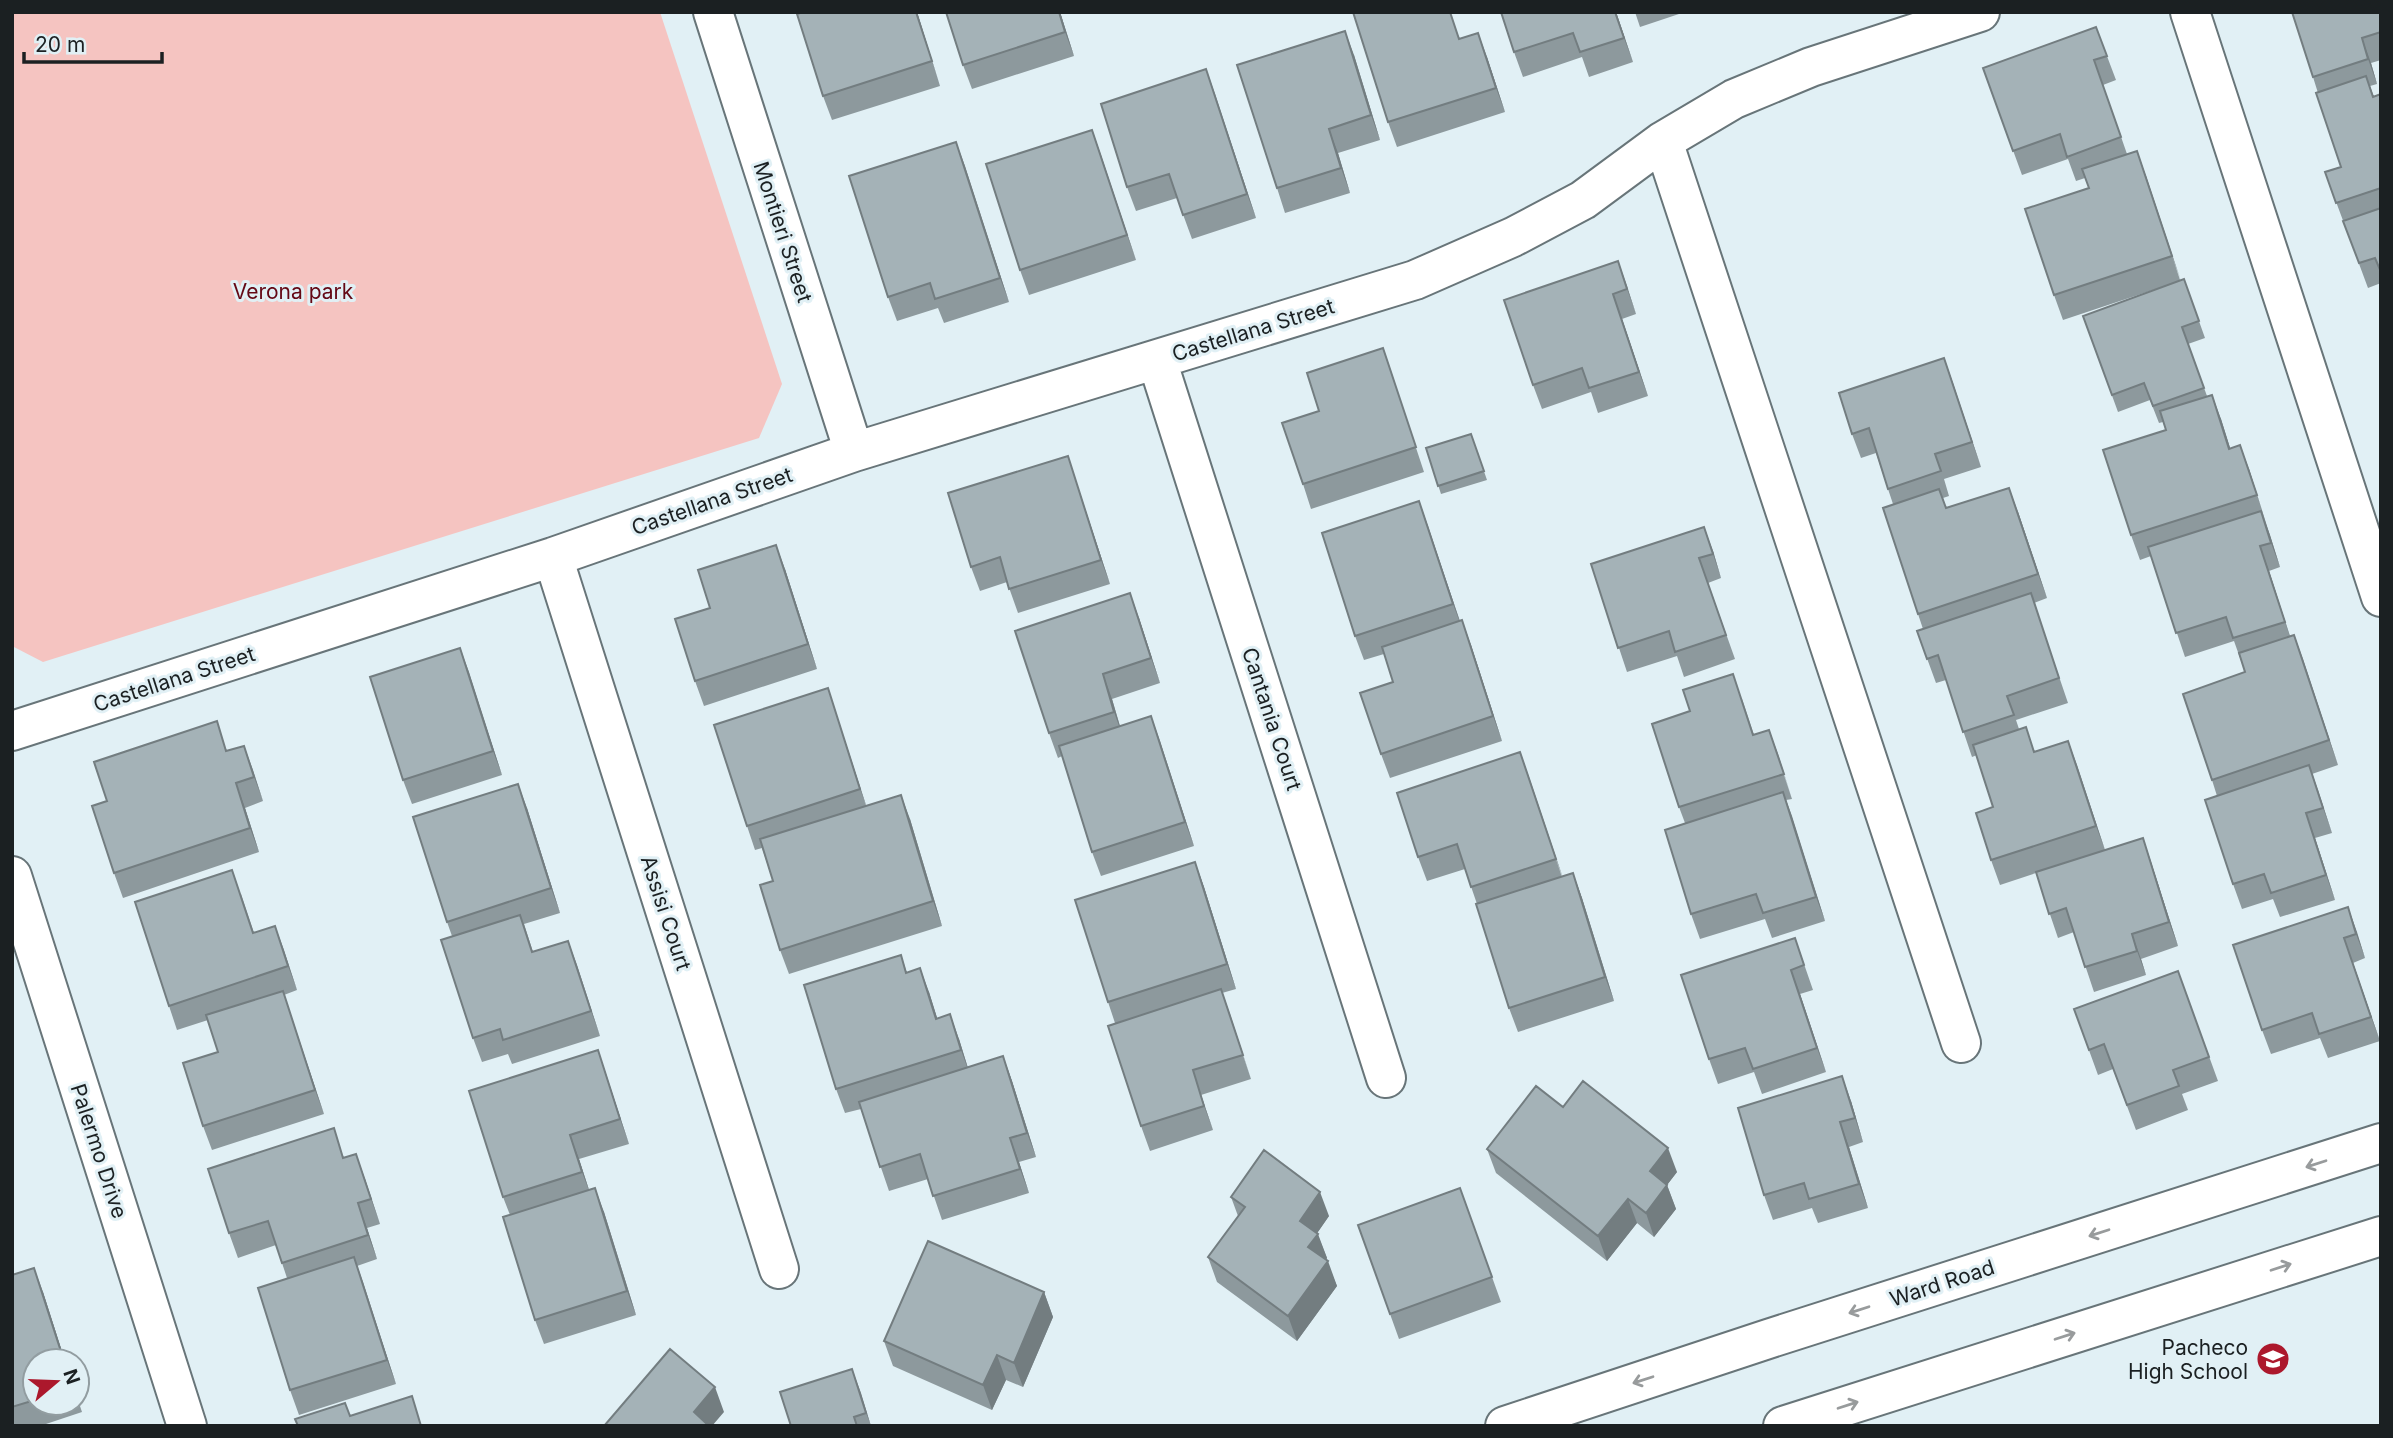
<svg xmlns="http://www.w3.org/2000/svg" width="2393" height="1438" font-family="Inter,sans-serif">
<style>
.green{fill:#f5c4c1}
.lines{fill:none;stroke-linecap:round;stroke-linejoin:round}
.minor-casing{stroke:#687579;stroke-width:42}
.minor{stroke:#fff;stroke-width:38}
.wall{fill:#8d999d}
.shaded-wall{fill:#737d80}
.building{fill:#a4b2b7;stroke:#737d80;stroke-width:2}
.oneway{stroke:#989b9c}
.labels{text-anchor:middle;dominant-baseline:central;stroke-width:6;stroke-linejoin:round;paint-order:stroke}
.street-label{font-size:21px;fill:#1b2022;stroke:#e1f0f5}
.park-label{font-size:21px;fill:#640815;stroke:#e1f0f5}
.poi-label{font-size:21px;fill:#1b2022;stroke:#e1f0f5;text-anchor:end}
</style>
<rect width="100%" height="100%" fill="#e1f0f5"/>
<path class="green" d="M 12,12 L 660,12 L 782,384 L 759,438 L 43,662 L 12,646 Z"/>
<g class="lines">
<defs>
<path id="minor" d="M 713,12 L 854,452
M 2190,12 L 2381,597
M 1663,141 L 1961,1043
M 1157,360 L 1386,1078
M 553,557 L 779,1269
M 12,731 L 553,557 L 854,452 L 1415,280 L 1513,237 L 1583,200 L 1663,141 L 1734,99 L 1811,67 L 1980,12
M 12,876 L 187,1426
M 1505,1426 L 1768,1339 L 2381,1143
M 1783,1426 L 2381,1236"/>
</defs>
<use href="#minor" class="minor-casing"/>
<use href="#minor" class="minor"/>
</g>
<path class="wall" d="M 803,12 L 917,12 L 940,86 L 832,120 L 823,96 Z
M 1060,12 L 1074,56 L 972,89 L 963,65 Z
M 1616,12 L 1633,62 L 1589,77 L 1582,57 L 1523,77 L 1514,52 Z
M 1635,12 L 1685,12 L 1640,27 Z
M 2381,12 L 2381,60 L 2371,63 L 2377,84 L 2370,86 L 2374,97 L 2381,94 L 2381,283 L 2368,288 L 2325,172 L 2341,167 L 2313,77 Z
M 2096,27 L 2116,80 L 2103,85 L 2127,154 L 2146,176 L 2180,280 L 2184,279 L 2205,338 L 2188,344 L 2207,396 L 2221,419 L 2230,448 L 2249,469 L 2280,567 L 2269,571 L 2290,636 L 2294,635 L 2338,765 L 2312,774 L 2332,833 L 2315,838 L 2335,900 L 2280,917 L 2273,899 L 2242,909 L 2233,884 L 2217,796 L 2212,780 L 2245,672 L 2234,641 L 2185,657 L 2151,556 L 2140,560 L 2131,535 L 2166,430 L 2163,422 L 2159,423 L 2150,400 L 2118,412 L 2083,316 L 2162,287 L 2063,320 L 2054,295 L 2089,188 L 2085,178 L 2076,181 L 2068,159 L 2022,175 L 1983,68 Z
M 1460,39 L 1487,57 L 1505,112 L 1397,147 L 1388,122 Z
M 1354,55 L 1380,140 L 1338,153 L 1350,193 L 1285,213 L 1277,188 Z
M 1206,69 L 1256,218 L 1192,239 L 1177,198 L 1136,211 L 1127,187 Z
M 1092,130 L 1136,260 L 1029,295 L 1020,270 Z
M 956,142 L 1009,302 L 944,323 L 938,308 L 897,321 L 888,297 Z
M 1618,261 L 1636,314 L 1622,319 L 1648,396 L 1598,413 L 1591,392 L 1542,409 L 1533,385 Z
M 1383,348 L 1424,472 L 1311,509 L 1303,484 L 1319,411 Z
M 1944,358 L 1981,467 L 1944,479 L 1949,496 L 1943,498 L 1946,508 L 2018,512 L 2047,598 L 2034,603 L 2068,703 L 2016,720 L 2019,729 L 2035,752 L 2068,741 L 2105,850 L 2143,838 L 2151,862 L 2178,946 L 2141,959 L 2146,975 L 2094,992 L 2074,932 L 2058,938 L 2036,873 L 2000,885 L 1991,860 L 1993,807 L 1977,755 L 1972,757 L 1946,680 L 1936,683 L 1917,631 L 1923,629 L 1918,614 L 1893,504 L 1876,453 L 1861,458 L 1852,434 Z
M 1471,434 L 1487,480 L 1441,494 L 1426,448 Z
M 1076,481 L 1110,584 L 1018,613 L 1007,582 L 980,591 L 971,567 Z
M 1419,501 L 1460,621 L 1471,645 L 1502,741 L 1390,778 L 1381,754 L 1393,682 L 1384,654 L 1364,660 L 1355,636 Z
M 1713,551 L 1721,578 L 1708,583 L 1735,659 L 1684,677 L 1677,656 L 1627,672 L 1591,564 Z
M 785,569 L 817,669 L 704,706 L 695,681 L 710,608 Z
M 1139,618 L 1160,683 L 1112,699 L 1120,726 L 1151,716 L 1194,846 L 1101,876 L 1092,852 L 1062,756 L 1058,758 L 1049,733 Z
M 460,648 L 502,775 L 412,804 L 403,780 Z
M 1742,699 L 1754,735 L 1769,730 L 1792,799 L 1786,800 L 1825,921 L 1772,938 L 1765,919 L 1700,939 L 1691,914 L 1685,823 L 1679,807 Z
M 836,713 L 866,806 L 910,819 L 942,926 L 789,974 L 780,950 L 773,881 L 762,848 L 755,850 L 747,826 Z
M 244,746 L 263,801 L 245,808 L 259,852 L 123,898 L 114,873 L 107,801 L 227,751 Z
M 1520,752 L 1562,877 L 1573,873 L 1582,898 L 1614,1001 L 1518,1032 L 1509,1008 L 1477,904 L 1465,869 L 1427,881 L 1418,857 Z
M 527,808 L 560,913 L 524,924 L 533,952 L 568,941 L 600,1036 L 512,1064 L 508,1054 L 482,1062 L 473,1038 L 452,936 L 447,922 Z
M 1195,862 L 1204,887 L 1236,989 L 1222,993 L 1251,1079 L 1201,1095 L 1213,1130 L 1150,1151 L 1141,1126 L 1115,1023 L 1108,1002 Z
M 241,894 L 254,933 L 275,926 L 297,990 L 284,995 L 324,1114 L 212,1150 L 203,1126 L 218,1052 L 208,1020 L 177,1030 L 169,1006 Z
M 2348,907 L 2365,958 L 2353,963 L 2380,1041 L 2328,1058 L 2320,1038 L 2271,1054 L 2262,1030 Z
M 1795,938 L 1813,990 L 1800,994 L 1826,1072 L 1762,1094 L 1754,1072 L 1718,1084 L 1709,1059 Z
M 901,955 L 907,973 L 929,992 L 937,1018 L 959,1039 L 968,1068 L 1003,1056 L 1012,1081 L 1036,1157 L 1019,1162 L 1029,1193 L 942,1220 L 928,1179 L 889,1191 L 861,1109 L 845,1113 L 836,1089 Z
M 2178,971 L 2218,1081 L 2182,1094 L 2188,1110 L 2136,1130 L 2113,1069 L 2098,1075 L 2074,1009 Z
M 598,1050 L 629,1144 L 579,1159 L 589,1190 L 604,1212 L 636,1315 L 544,1344 L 535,1320 L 510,1215 L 503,1197 Z
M 1851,1101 L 1863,1142 L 1849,1147 L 1868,1208 L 1818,1223 L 1812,1208 L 1773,1220 L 1764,1195 Z
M 1563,1107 L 1677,1172 L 1667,1185 L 1676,1209 L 1654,1237 L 1637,1223 L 1607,1261 L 1496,1173 L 1487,1149 Z
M 345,1158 L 365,1179 L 380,1224 L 367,1228 L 377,1259 L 357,1266 L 396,1384 L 299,1415 L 290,1390 L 287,1278 L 276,1245 L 238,1258 L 229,1233 Z
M 1460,1188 L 1501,1302 L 1399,1339 L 1358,1225 Z
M 1231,1197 L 1329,1216 L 1317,1233 L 1327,1258 L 1326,1260 L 1337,1286 L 1297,1341 L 1217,1282 L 1208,1257 L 1238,1216 Z
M 12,1275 L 43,1292 L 65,1361 L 35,1361 L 35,1403 L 77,1403 L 77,1397 L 82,1412 L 40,1426 L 12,1426 Z
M 1044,1292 L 1053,1317 L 1023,1387 L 1006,1380 L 992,1410 L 893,1366 L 884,1341 Z
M 852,1369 L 871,1426 L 791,1426 Z"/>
<path class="shaded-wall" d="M 916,12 L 917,12 L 940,86 L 932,61 Z
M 1059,12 L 1060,12 L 1074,56 L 1065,32 Z
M 1615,12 L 1616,12 L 1633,62 L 1624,38 Z
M 1345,31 L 1354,55 L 1380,140 L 1371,115 Z
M 1478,33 L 1487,57 L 1505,112 L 1496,88 Z
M 2362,38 L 2371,63 L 2377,84 L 2368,59 Z
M 1206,69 L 1215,94 L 1256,218 L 1247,194 Z
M 1329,129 L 1338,153 L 1350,193 L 1341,168 Z
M 1092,130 L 1101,155 L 1136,260 L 1127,235 Z
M 956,142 L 965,166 L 1009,302 L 1000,278 Z
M 2137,151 L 2146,176 L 2181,281 L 2172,256 Z
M 1618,261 L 1627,286 L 1636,314 L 1627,289 Z
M 1613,294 L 1622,319 L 1648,396 L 1639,372 Z
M 1944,358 L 1953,383 L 1981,467 L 1972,442 Z
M 2212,395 L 2221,419 L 2238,473 L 2229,449 Z
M 2240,445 L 2249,469 L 2265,520 L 2257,495 Z
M 1068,456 L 1076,481 L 1110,584 L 1101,560 Z
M 2009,488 L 2018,512 L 2047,598 L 2038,574 Z
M 1419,501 L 1428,526 L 1462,628 L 1453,604 Z
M 2261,511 L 2270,535 L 2280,567 L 2271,543 Z
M 1704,527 L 1713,551 L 1721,578 Z
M 776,545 L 785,569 L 817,669 L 808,644 Z
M 2260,546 L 2269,571 L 2293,646 L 2285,622 Z
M 1130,593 L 1139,618 L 1160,683 L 1151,658 Z
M 1462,620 L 1471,645 L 1502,741 L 1493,716 Z
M 2294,635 L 2303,659 L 2338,765 L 2329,740 Z
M 460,648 L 469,672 L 502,775 L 493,751 Z
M 1103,674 L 1112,699 L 1123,737 L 1114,712 Z
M 828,688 L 836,713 L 869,814 L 860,789 Z
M 1151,716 L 1160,741 L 1194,846 L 1185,822 Z
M 1769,730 L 1778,754 L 1792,799 L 1784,774 Z
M 2068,741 L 2077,765 L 2105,850 L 2096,826 Z
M 244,746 L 253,770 L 263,801 L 254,777 Z
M 1520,752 L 1529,777 L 1565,884 L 1556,859 Z
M 2309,765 L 2318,790 L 2332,833 L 2323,808 Z
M 236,783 L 245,808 L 259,852 L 250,828 Z
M 518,784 L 527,808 L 560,913 L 551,888 Z
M 1783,792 L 1792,816 L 1825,921 L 1816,897 Z
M 901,795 L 910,819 L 942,926 L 933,901 Z
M 2306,813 L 2315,838 L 2335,900 L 2326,875 Z
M 2143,838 L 2151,862 L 2178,946 L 2169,922 Z
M 1195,862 L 1204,887 L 1236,989 L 1227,964 Z
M 1573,873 L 1582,898 L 1614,1001 L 1605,977 Z
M 2348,907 L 2357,932 L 2365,958 L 2356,934 Z
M 275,926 L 284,950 L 297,990 L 288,966 Z
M 2132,934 L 2141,959 L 2146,975 L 2137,951 Z
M 2344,938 L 2353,963 L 2380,1041 L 2371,1017 Z
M 568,941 L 577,965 L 600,1036 L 591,1011 Z
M 920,968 L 929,992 L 945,1043 L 936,1019 Z
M 1791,970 L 1800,994 L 1826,1072 L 1817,1048 Z
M 1221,989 L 1230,1014 L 1251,1079 Z
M 283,991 L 324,1114 L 315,1090 Z
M 950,1014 L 959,1039 L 970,1075 L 961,1050 Z
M 598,1050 L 606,1074 L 629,1144 L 620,1119 Z
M 1003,1056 L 1012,1081 L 1036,1157 L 1027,1133 Z
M 1193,1070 L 1201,1095 L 1213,1130 L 1204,1106 Z
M 1842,1076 L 1851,1101 L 1863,1142 L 1855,1118 Z
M 1840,1122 L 1849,1147 L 1868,1208 L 1859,1184 Z
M 570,1135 L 579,1159 L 591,1196 L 582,1172 Z
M 1010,1138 L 1019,1162 L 1029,1193 L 1020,1169 Z
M 1668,1148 L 1677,1172 L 1667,1185 L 1676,1209 L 1654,1237 L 1646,1213 L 1650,1171 Z
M 356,1154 L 365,1179 L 380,1224 L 371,1199 Z
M 595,1188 L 604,1212 L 636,1315 L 627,1291 Z
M 1320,1192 L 1329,1216 L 1309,1245 L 1300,1221 Z
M 1628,1199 L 1637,1223 L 1607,1261 L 1598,1236 Z
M 358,1203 L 367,1228 L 377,1259 L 368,1235 Z
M 1318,1234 L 1327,1258 L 1317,1272 L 1308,1247 Z
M 354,1257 L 363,1282 L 396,1384 L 387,1360 Z
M 1328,1261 L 1337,1286 L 1297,1341 L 1288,1316 Z
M 34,1268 L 43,1292 L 65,1361 L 64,1361 Z
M 1044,1292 L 1053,1317 L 1023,1387 L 1014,1363 Z
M 997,1355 L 1006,1380 L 992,1410 L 983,1385 Z
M 852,1369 L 861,1393 L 871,1426 L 866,1413 Z
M 715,1387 L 724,1412 L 712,1426 L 699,1426 L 694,1412 Z"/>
<path class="building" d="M 803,12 L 916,12 L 932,61 L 823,96 L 797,14 Z
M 946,12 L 1059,12 L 1065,32 L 963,65 Z
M 1353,12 L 1450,12 L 1459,39 L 1478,33 L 1496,88 L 1388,122 Z
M 1501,12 L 1615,12 L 1624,38 L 1580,52 L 1573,33 L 1514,52 Z
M 2292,12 L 2381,12 L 2381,32 L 2362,38 L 2368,59 L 2313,77 Z
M 2096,27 L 2107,56 L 2094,60 L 2121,137 L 2067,157 L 2060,134 L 2013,151 L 1983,68 Z
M 1345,31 L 1371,115 L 1329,129 L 1341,168 L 1277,188 L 1237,65 Z
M 1206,69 L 1247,194 L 1183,215 L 1169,174 L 1127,187 L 1101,104 Z
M 2366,76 L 2373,97 L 2381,94 L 2381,188 L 2336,203 L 2325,172 L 2341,167 L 2316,93 Z
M 1092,130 L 1127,235 L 1020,270 L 986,164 Z
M 956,142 L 1000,278 L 935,299 L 930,283 L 888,297 L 849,176 Z
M 2137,151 L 2172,256 L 2054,295 L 2025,209 L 2089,188 L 2082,169 Z
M 2381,208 L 2381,272 L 2375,258 L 2359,263 L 2343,221 Z
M 1618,261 L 1627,289 L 1613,294 L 1639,372 L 1589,388 L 1582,368 L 1533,385 L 1504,300 Z
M 2184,279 L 2199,321 L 2182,327 L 2204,388 L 2153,406 L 2144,383 L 2112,395 L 2083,316 Z
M 1383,348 L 1416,447 L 1303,484 L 1282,423 L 1319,411 L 1307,373 Z
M 1944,358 L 1972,442 L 1935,454 L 1941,471 L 1888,489 L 1869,428 L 1852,434 L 1839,393 Z
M 2212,395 L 2229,449 L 2240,445 L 2257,495 L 2131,535 L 2103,450 L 2166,430 L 2160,411 Z
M 1471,434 L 1484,471 L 1438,486 L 1426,448 Z
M 1068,456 L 1101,560 L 1009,589 L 1000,557 L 971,567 L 948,493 Z
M 2009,488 L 2038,574 L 1918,614 L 1883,508 L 1939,489 L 1946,508 Z
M 1419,501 L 1453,604 L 1355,636 L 1322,533 Z
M 2261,511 L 2271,543 L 2260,546 L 2285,622 L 2233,638 L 2226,617 L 2176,633 L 2148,547 Z
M 1704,527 L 1713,554 L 1699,558 L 1726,635 L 1675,652 L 1669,631 L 1618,648 L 1591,564 Z
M 776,545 L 808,644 L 695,681 L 675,619 L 710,608 L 698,570 Z
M 1130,593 L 1151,658 L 1103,674 L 1114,712 L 1049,733 L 1015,631 Z
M 2031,593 L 2059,678 L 2007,696 L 2014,715 L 1963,732 L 1938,655 L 1927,659 L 1917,631 Z
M 1462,620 L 1493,716 L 1381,754 L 1360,693 L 1393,682 L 1382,647 Z
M 2294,635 L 2329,740 L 2212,780 L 2183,694 L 2245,672 L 2239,653 Z
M 460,648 L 493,751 L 403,780 L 370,677 Z
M 1733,674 L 1753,735 L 1769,730 L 1784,774 L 1679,807 L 1652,724 L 1690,711 L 1683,690 Z
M 828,688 L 860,789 L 747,826 L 714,725 Z
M 1151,716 L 1185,822 L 1092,852 L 1059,746 Z
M 217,721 L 226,751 L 244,746 L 254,777 L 236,783 L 250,828 L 114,873 L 92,806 L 107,801 L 94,762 Z
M 2026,727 L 2034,752 L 2068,741 L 2096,826 L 1991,860 L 1976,813 L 1993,807 L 1973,745 Z
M 1520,752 L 1556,859 L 1471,887 L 1457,844 L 1418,857 L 1397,793 Z
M 2309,765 L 2323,808 L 2306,813 L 2326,875 L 2271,893 L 2264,874 L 2233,884 L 2205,800 Z
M 518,784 L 551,888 L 447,922 L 413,817 Z
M 1783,792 L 1816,897 L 1763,913 L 1756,894 L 1691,914 L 1665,830 Z
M 901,795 L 933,901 L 780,950 L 760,885 L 773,881 L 760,839 Z
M 2143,838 L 2169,922 L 2132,934 L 2137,951 L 2085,967 L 2066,908 L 2049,914 L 2036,872 Z
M 1195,862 L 1227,964 L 1108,1002 L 1075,900 Z
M 232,870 L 253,933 L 275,926 L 288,966 L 169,1006 L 135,902 Z
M 1573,873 L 1605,977 L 1509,1008 L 1476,904 Z
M 2348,907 L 2356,934 L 2344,938 L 2371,1017 L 2319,1034 L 2312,1013 L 2262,1030 L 2233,945 Z
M 520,915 L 532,952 L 568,941 L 591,1011 L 503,1040 L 500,1029 L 473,1038 L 441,940 Z
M 1795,938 L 1804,965 L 1791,970 L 1817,1048 L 1753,1069 L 1745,1048 L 1709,1059 L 1681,975 Z
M 901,955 L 906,973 L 920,968 L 936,1019 L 950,1014 L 961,1050 L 836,1089 L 804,985 Z
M 2178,971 L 2209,1057 L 2173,1070 L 2179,1086 L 2127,1105 L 2104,1044 L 2089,1050 L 2074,1009 Z
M 1221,989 L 1243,1055 L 1193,1070 L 1204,1106 L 1141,1126 L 1108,1026 Z
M 283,991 L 315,1090 L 203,1126 L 183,1063 L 218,1052 L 206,1015 Z
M 598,1050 L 620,1119 L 570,1135 L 582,1172 L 503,1197 L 469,1091 Z
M 1003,1056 L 1027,1133 L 1010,1138 L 1020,1169 L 933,1196 L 920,1154 L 880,1167 L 859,1102 Z
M 1842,1076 L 1855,1118 L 1840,1122 L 1859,1184 L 1809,1199 L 1804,1183 L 1764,1195 L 1738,1108 Z
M 1583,1081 L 1668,1148 L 1650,1171 L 1667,1185 L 1646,1213 L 1628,1199 L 1598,1236 L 1487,1149 L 1536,1086 L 1563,1107 Z
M 334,1128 L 343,1158 L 356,1154 L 371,1199 L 358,1203 L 368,1235 L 282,1263 L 268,1221 L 229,1233 L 208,1169 Z
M 1264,1150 L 1320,1192 L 1300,1221 L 1318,1234 L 1308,1247 L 1328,1261 L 1288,1316 L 1208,1257 L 1245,1207 L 1231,1197 Z
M 595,1188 L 627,1291 L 535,1320 L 503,1217 Z
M 1460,1188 L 1492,1277 L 1390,1314 L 1358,1225 Z
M 928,1241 L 1044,1292 L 1014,1363 L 997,1355 L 983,1385 L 884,1341 Z
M 354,1257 L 387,1360 L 290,1390 L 258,1288 Z
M 34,1268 L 64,1361 L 35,1361 L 35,1400 L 12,1407 L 12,1275 Z
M 670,1349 L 715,1387 L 694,1412 L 709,1426 L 604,1426 Z
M 852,1369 L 866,1413 L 854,1417 L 857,1426 L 791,1426 L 780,1392 Z
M 412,1396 L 421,1426 L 298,1426 L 295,1419 L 345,1403 L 350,1416 Z"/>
<defs><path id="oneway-shaft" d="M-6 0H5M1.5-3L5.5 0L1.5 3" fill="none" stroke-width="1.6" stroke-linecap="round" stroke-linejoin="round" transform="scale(1.75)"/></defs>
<g class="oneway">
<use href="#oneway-shaft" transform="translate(2316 1164) rotate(162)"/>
<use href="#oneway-shaft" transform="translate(2099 1233) rotate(162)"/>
<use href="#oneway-shaft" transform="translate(2281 1267) rotate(-18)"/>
<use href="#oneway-shaft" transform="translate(1859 1310) rotate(162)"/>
<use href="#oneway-shaft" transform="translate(2065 1336) rotate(-18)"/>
<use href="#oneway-shaft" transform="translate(1643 1380) rotate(162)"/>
<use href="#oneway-shaft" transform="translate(1848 1405) rotate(-18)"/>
</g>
<defs>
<symbol id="school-disc" viewBox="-11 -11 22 22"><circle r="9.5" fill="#ac182c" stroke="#e1f0f5"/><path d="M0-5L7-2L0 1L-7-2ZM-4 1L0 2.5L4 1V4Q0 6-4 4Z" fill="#fff"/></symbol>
</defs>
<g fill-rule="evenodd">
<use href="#school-disc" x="2254" y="1340" width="38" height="38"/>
</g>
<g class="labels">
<g class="street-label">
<text transform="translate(783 232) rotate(72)">Montieri Street</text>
<text transform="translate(1253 330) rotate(-17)">Castellana Street</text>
<text transform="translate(712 501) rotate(-19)">Castellana Street</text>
<text transform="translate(174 679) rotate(-18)">Castellana Street</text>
<text transform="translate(1272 719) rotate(72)">Cantania Court</text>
<text transform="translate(666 913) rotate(72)">Assisi Court</text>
<text transform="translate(99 1151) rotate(72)">Palermo Drive</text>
<text transform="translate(1942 1283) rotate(-18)">Ward Road</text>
</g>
<g class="park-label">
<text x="293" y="291">Verona park</text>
</g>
<g class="poi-label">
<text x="2248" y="1347">Pacheco<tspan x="2248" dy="24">High School</tspan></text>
</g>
</g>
<rect width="2393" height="1438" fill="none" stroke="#1b2022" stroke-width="28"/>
<g transform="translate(56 1382) rotate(71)"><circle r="33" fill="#e1f0f5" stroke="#929da1" stroke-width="2"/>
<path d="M0-5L12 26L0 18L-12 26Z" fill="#ac182c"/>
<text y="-10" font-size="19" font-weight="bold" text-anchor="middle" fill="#1b2022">N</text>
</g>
<path d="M24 52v10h138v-10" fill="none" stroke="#1b2022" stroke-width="3.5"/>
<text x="35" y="52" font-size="21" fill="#1b2022" stroke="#e1f0f5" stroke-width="5" paint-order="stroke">20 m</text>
</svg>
